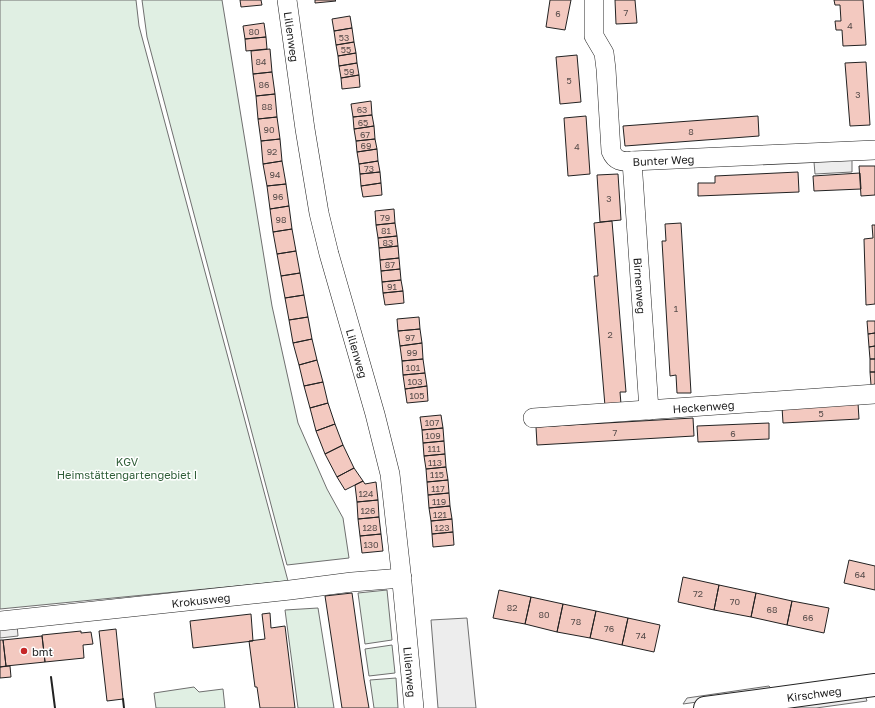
<svg xmlns="http://www.w3.org/2000/svg" width="875" height="708" font-family="'Golos Text',sans-serif">
<style>
.green{fill:#e0efe3;stroke:#6f6f6f}
.parking{fill:#ededed;stroke:#6f6f6f}
.building{fill:#f3c9c0;stroke:#222}
.lines{fill:none;stroke-linecap:round;stroke-linejoin:round}
.minor-casing{stroke:#222;stroke-width:20}
.major-casing{stroke:#222;stroke-width:24}
.minor{stroke:#fff;stroke-width:19}
.major{stroke:#fff;stroke-width:22}
.wall{stroke:#222;stroke-width:2}
.poi-dot{fill:#c62828;stroke:#fff;stroke-width:1.5}
.labels{text-anchor:middle;dominant-baseline:central;stroke-width:3;stroke-linejoin:round;paint-order:stroke}
.number-label{font-size:9px;fill:#564c4a}
.street-label{font-size:11px;fill:#222;stroke:#fff}
.park-label{font-size:11px;fill:#2f5e38;stroke:#fff}
.poi-label{font-size:11px;fill:#222;stroke:#fff;text-anchor:start}
</style>
<rect width="100%" height="100%" fill="#fff"/>
<path class="green" d="M 0,0 L 136,0 L 139,26 L 288,581 L 0,609 Z
M 142,0 L 222,0 L 272,306 L 298,423 L 327,489 L 343,518 L 349,558 L 287,565 L 147,37 Z
M 387,590 L 392,640 L 365,644 L 358,593 Z
M 318,608 L 334,708 L 298,708 L 285,610 Z
M 392,645 L 395,673 L 369,676 L 365,649 Z
M 396,678 L 398,708 L 374,708 L 370,680 Z
M 194,687 L 199,692 L 223,689 L 225,708 L 156,708 L 154,693 Z"/>
<path class="parking" d="M 852,159 L 852,172 L 815,174 L 814,162 Z
M 467,618 L 476,708 L 438,708 L 431,620 Z
M 17,625 L 18,636 L 0,638 L 0,626 Z
M 769,686 L 774,691 L 683,704 L 687,698 Z
M 865,695 L 867,701 L 816,708 L 771,708 Z"/>
<path class="building" d="M 240,0 L 261,0 L 262,5 L 241,7 Z
M 315,0 L 335,0 L 336,1 L 315,3 Z
M 550,0 L 571,0 L 565,30 L 546,27 Z
M 615,0 L 635,0 L 637,23 L 616,24 Z
M 834,0 L 863,0 L 866,45 L 843,46 L 842,30 L 836,30 L 835,21 L 841,21 L 840,5 L 835,5 Z
M 350,16 L 352,28 L 334,31 L 332,19 Z
M 264,23 L 266,37 L 245,39 L 243,26 Z
M 352,28 L 354,42 L 336,45 L 334,31 Z
M 266,37 L 267,49 L 246,51 L 245,39 Z
M 354,42 L 356,53 L 338,56 L 336,45 Z
M 270,49 L 272,72 L 253,74 L 251,51 Z
M 356,53 L 357,63 L 339,66 L 338,56 Z
M 577,55 L 581,102 L 560,104 L 556,57 Z
M 866,62 L 870,125 L 850,126 L 845,63 Z
M 357,63 L 359,75 L 341,78 L 339,66 Z
M 272,72 L 275,94 L 256,96 L 253,74 Z
M 359,75 L 360,87 L 342,89 L 341,78 Z
M 275,94 L 277,117 L 258,119 L 256,96 Z
M 371,101 L 372,115 L 353,117 L 351,104 Z
M 372,115 L 374,126 L 354,129 L 353,117 Z
M 586,116 L 590,174 L 568,176 L 564,118 Z
M 758,116 L 759,136 L 625,146 L 623,126 Z
M 277,117 L 280,139 L 261,141 L 258,119 Z
M 374,126 L 375,139 L 356,141 L 354,129 Z
M 280,139 L 282,161 L 263,164 L 261,141 Z
M 375,139 L 377,149 L 357,152 L 356,141 Z
M 377,149 L 378,161 L 359,164 L 357,152 Z
M 282,161 L 286,184 L 267,186 L 263,164 Z
M 378,161 L 380,172 L 360,174 L 359,164 Z
M 859,166 L 875,166 L 875,195 L 861,196 Z
M 380,172 L 381,183 L 361,186 L 360,174 Z
M 798,172 L 799,192 L 698,196 L 698,183 L 715,183 L 715,176 Z
M 860,173 L 861,189 L 814,191 L 813,176 Z
M 618,174 L 621,220 L 600,222 L 597,175 Z
M 381,183 L 382,195 L 363,197 L 361,186 Z
M 286,184 L 289,206 L 270,209 L 267,186 Z
M 289,206 L 292,229 L 273,232 L 270,209 Z
M 394,209 L 395,223 L 376,225 L 375,211 Z
M 612,221 L 626,392 L 620,392 L 621,404 L 605,406 L 594,276 L 598,276 L 594,223 Z
M 395,223 L 397,236 L 378,238 L 376,225 Z
M 681,223 L 691,393 L 677,393 L 676,375 L 670,376 L 662,241 L 666,241 L 665,224 Z
M 872,225 L 875,225 L 875,304 L 866,305 L 864,239 L 873,238 Z
M 292,229 L 296,251 L 277,254 L 273,232 Z
M 397,236 L 398,246 L 379,248 L 378,238 Z
M 398,246 L 399,258 L 380,260 L 379,248 Z
M 296,251 L 300,273 L 281,276 L 277,254 Z
M 399,258 L 400,269 L 381,271 L 380,260 Z
M 400,269 L 401,280 L 382,282 L 381,271 Z
M 300,273 L 304,295 L 285,298 L 281,276 Z
M 401,280 L 403,291 L 383,293 L 382,282 Z
M 403,291 L 404,303 L 385,305 L 383,293 Z
M 304,295 L 308,317 L 289,320 L 285,298 Z
M 308,317 L 312,339 L 293,343 L 289,320 Z
M 419,317 L 420,329 L 398,331 L 397,319 Z
M 867,321 L 875,321 L 875,333 L 868,334 Z
M 420,329 L 422,343 L 400,346 L 398,331 Z
M 875,333 L 875,346 L 869,347 L 868,334 Z
M 312,339 L 317,360 L 299,365 L 293,343 Z
M 422,343 L 423,359 L 402,361 L 400,346 Z
M 875,346 L 875,359 L 870,359 L 869,347 Z
M 423,359 L 425,373 L 403,375 L 402,361 Z
M 870,359 L 875,359 L 875,372 L 870,372 Z
M 317,360 L 323,382 L 304,386 L 299,365 Z
M 870,372 L 875,372 L 875,384 L 871,385 Z
M 425,373 L 427,386 L 405,389 L 403,375 Z
M 323,382 L 328,403 L 310,408 L 304,386 Z
M 427,386 L 428,401 L 407,403 L 405,389 Z
M 328,403 L 335,424 L 316,431 L 310,408 Z
M 858,403 L 859,419 L 783,423 L 782,407 Z
M 441,415 L 443,428 L 422,430 L 420,417 Z
M 693,418 L 694,436 L 537,445 L 536,427 Z
M 769,423 L 769,439 L 698,442 L 697,426 Z
M 335,424 L 343,445 L 325,454 L 316,431 Z
M 443,428 L 444,441 L 423,443 L 422,430 Z
M 444,441 L 445,454 L 424,456 L 423,443 Z
M 343,445 L 354,468 L 337,477 L 325,454 Z
M 445,454 L 446,467 L 426,469 L 424,456 Z
M 446,467 L 448,480 L 427,482 L 426,469 Z
M 354,468 L 363,481 L 345,490 L 337,477 Z
M 448,480 L 449,493 L 428,495 L 427,482 Z
M 363,481 L 365,484 L 376,482 L 378,500 L 357,502 L 355,485 Z
M 449,493 L 450,506 L 429,508 L 428,495 Z
M 378,500 L 379,517 L 358,519 L 357,502 Z
M 450,506 L 452,519 L 431,521 L 429,508 Z
M 379,517 L 381,534 L 360,536 L 358,519 Z
M 452,519 L 453,532 L 432,534 L 431,521 Z
M 453,532 L 454,545 L 433,547 L 432,534 Z
M 381,534 L 383,551 L 362,553 L 360,536 Z
M 849,560 L 875,566 L 875,590 L 844,583 Z
M 683,577 L 719,585 L 714,610 L 678,602 Z
M 719,585 L 756,593 L 751,617 L 714,610 Z
M 499,590 L 531,597 L 525,624 L 493,618 Z
M 352,593 L 364,679 L 369,708 L 342,708 L 325,596 Z
M 756,593 L 792,601 L 787,625 L 751,617 Z
M 531,597 L 563,604 L 557,632 L 525,624 Z
M 792,601 L 829,608 L 824,633 L 787,625 Z
M 563,604 L 596,611 L 590,638 L 557,632 Z
M 596,611 L 628,618 L 622,645 L 590,638 Z
M 270,613 L 271,628 L 285,626 L 295,708 L 260,708 L 257,687 L 255,687 L 249,641 L 265,639 L 262,614 Z
M 251,614 L 253,641 L 193,648 L 190,621 Z
M 628,618 L 660,625 L 654,652 L 622,645 Z
M 116,629 L 123,699 L 107,701 L 99,631 Z
M 81,631 L 81,633 L 91,632 L 93,644 L 83,645 L 84,658 L 45,662 L 42,635 Z
M 42,636 L 45,662 L 6,666 L 3,640 Z
M 0,640 L 3,640 L 6,666 L 0,667 Z
M 10,666 L 11,677 L 0,678 L 0,667 Z"/>
<g class="lines">
<defs>
<g id="minor">
<path id="s1" d="M 287,0 L 305,129 L 319,213 L 329,254 L 375,414 L 390,474 L 401,572 L 414,708"/>
<path id="s2" d="M 594,0 L 594,36 L 604,53 L 606,69 L 611,151 C 615,161 622,162 632,161 L 875,150"/>
<path id="s3" d="M 632,161 L 649,410"/>
<path id="s4" d="M 533,418 L 875,394"/>
<path id="s5" d="M 0,621 L 290,590 L 352,582 L 402,578"/>
</g>
<g id="major">
<path id="s6" d="M 705,708 L 875,685"/>
</g>
</defs>
<use href="#minor" class="minor-casing"/>
<use href="#major" class="major-casing"/>
<use href="#minor" class="minor"/>
<use href="#major" class="major"/>
<path class="wall" d="M 51,677 L 55,708
M 123,699 L 124,708"/>
</g>
<circle class="poi-dot" cx="24" cy="651" r="4"/>
<g class="labels">
<g class="number-label">
<text x="626" y="12">7</text>
<text x="558" y="13">6</text>
<text x="850" y="25">4</text>
<text x="254" y="31">80</text>
<text x="344" y="37">53</text>
<text x="346" y="49">55</text>
<text x="261" y="61">84</text>
<text x="349" y="71">59</text>
<text x="569" y="80">5</text>
<text x="264" y="84">86</text>
<text x="858" y="94">3</text>
<text x="267" y="106">88</text>
<text x="362" y="109">63</text>
<text x="363" y="122">65</text>
<text x="269" y="129">90</text>
<text x="691" y="131">8</text>
<text x="365" y="134">67</text>
<text x="366" y="145">69</text>
<text x="577" y="146">4</text>
<text x="272" y="151">92</text>
<text x="369" y="168">73</text>
<text x="275" y="174">94</text>
<text x="278" y="196">96</text>
<text x="609" y="198">3</text>
<text x="385" y="217">79</text>
<text x="281" y="219">98</text>
<text x="386" y="230">81</text>
<text x="388" y="242">83</text>
<text x="390" y="264">87</text>
<text x="392" y="286">91</text>
<text x="676" y="308">1</text>
<text x="610" y="334">2</text>
<text x="410" y="337">97</text>
<text x="412" y="352">99</text>
<text x="413" y="367">101</text>
<text x="415" y="381">103</text>
<text x="417" y="395">105</text>
<text x="821" y="413">5</text>
<text x="432" y="422">107</text>
<text x="615" y="432">7</text>
<text x="733" y="433">6</text>
<text x="433" y="435">109</text>
<text x="434" y="448">111</text>
<text x="435" y="462">113</text>
<text x="437" y="474">115</text>
<text x="438" y="488">117</text>
<text x="366" y="493">124</text>
<text x="439" y="501">119</text>
<text x="368" y="510">126</text>
<text x="440" y="514">121</text>
<text x="370" y="527">128</text>
<text x="442" y="527">123</text>
<text x="371" y="544">130</text>
<text x="860" y="574">64</text>
<text x="698" y="593">72</text>
<text x="735" y="601">70</text>
<text x="512" y="607">82</text>
<text x="772" y="609">68</text>
<text x="544" y="614">80</text>
<text x="808" y="617">66</text>
<text x="576" y="621">78</text>
<text x="609" y="628">76</text>
<text x="641" y="635">74</text>
</g>
<g class="street-label">
<text stroke="none"><textPath href="#s1" startOffset="37">Lilienweg</textPath></text>
<text stroke="none"><textPath href="#s2" startOffset="211">Bunter Weg</textPath></text>
<text stroke="none"><textPath href="#s3" startOffset="125">Birnenweg</textPath></text>
<text stroke="none"><textPath href="#s1" startOffset="361">Lilienweg</textPath></text>
<text stroke="none"><textPath href="#s4" startOffset="171">Heckenweg</textPath></text>
<text stroke="none"><textPath href="#s5" startOffset="202">Krokusweg</textPath></text>
<text stroke="none"><textPath href="#s1" startOffset="685">Lilienweg</textPath></text>
<text stroke="none"><textPath href="#s6" startOffset="110">Kirschweg</textPath></text>
</g>
<g class="park-label">
<text x="127" y="461">KGV<tspan x="127" dy="13">Heimstättengartengebiet I</tspan></text>
</g>
<g class="poi-label">
<text x="32" y="651">bmt</text>
</g>
</g>
</svg>
